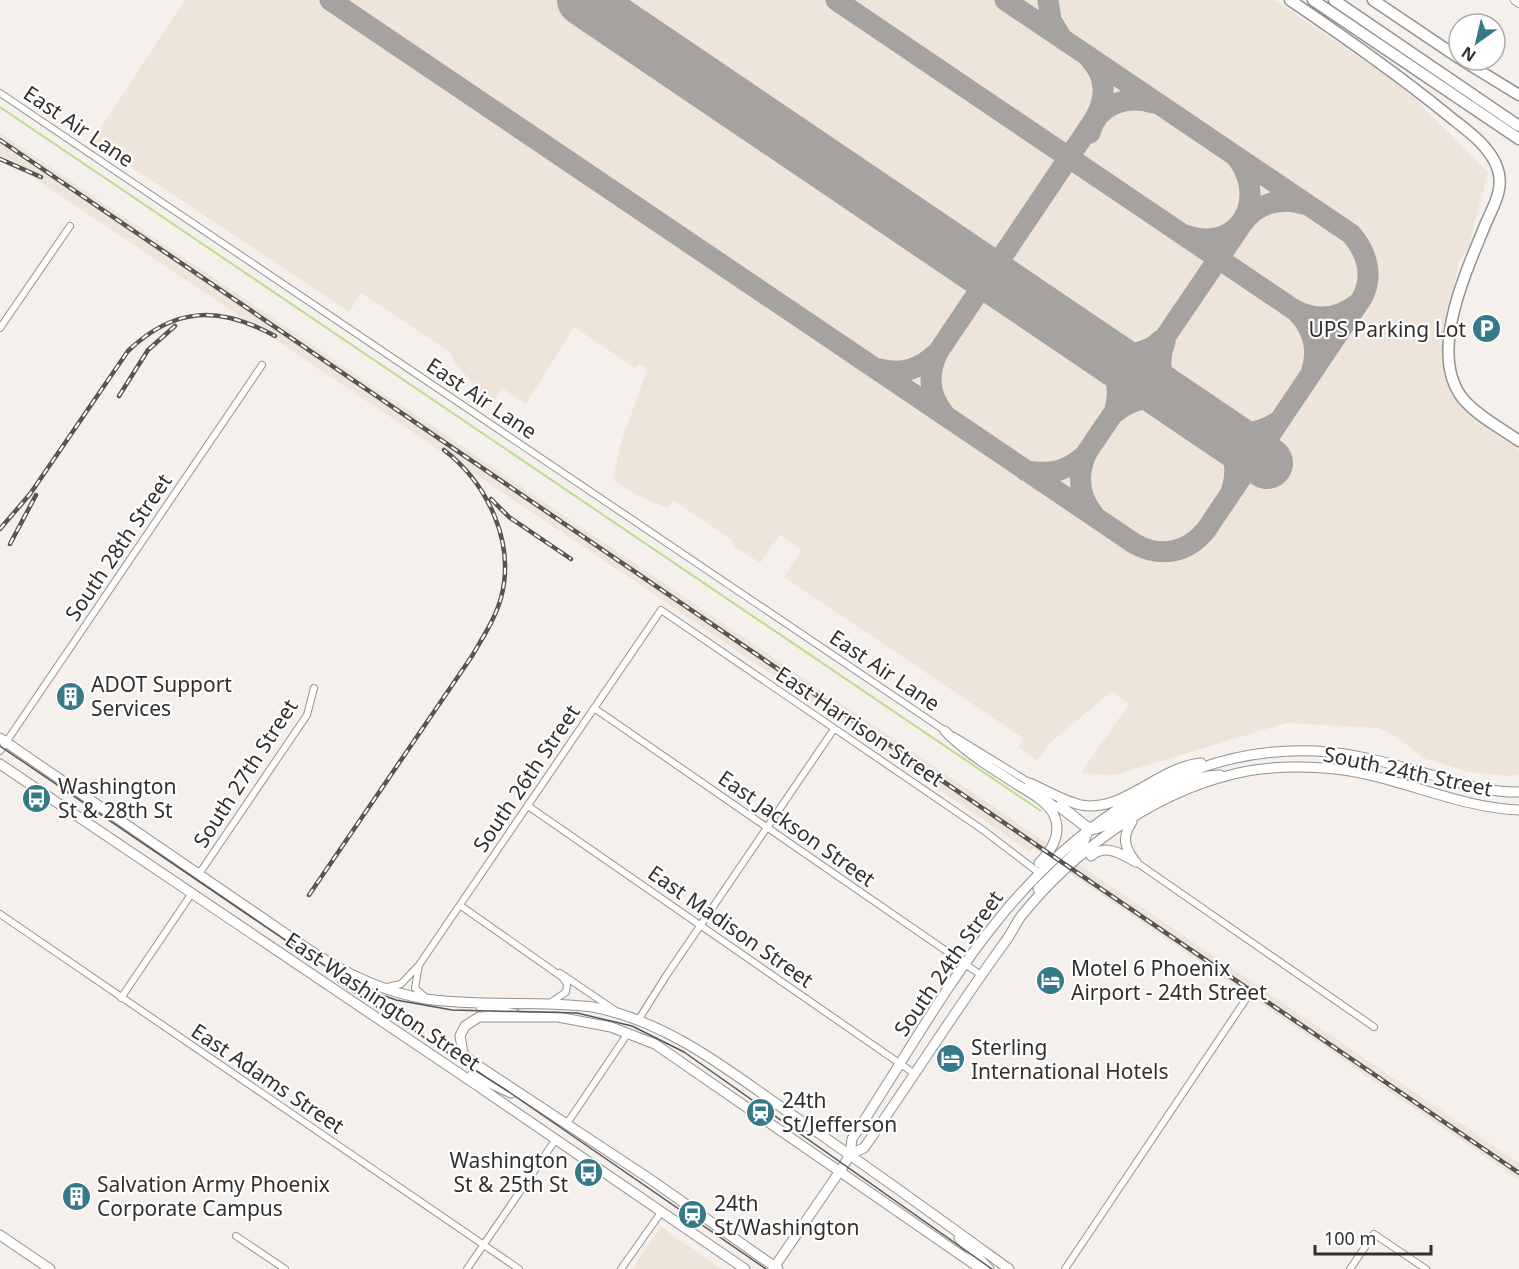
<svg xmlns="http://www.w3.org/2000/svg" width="1519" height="1269" font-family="'Noto Sans',sans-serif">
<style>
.built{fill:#efe4da}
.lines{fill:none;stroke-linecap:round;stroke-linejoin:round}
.stream{stroke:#bdde8a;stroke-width:2}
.taxiway{stroke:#a6a2a0;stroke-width:21}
.runway{stroke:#a6a2a0;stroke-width:52}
.minor-casing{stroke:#96928e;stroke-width:8}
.tertiary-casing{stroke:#96928e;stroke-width:10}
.secondary-casing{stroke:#96928e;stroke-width:11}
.primary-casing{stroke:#96928e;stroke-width:11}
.motorway-casing{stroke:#96928e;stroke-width:13}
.minor{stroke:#fff;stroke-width:6}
.tertiary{stroke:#fff;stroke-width:8}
.secondary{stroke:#fff;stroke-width:9}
.primary{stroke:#fff;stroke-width:9}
.motorway{stroke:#fff;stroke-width:10}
.tram{stroke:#575553;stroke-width:1.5}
.rail-casing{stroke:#575553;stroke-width:4.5}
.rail{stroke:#fff;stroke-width:2;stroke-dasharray:7;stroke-linecap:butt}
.labels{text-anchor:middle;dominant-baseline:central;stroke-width:4.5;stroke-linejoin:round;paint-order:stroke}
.street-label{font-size:21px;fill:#32302f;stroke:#fff}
.poi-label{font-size:21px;fill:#32302f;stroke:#fff;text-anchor:start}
</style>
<rect width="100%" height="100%" fill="#f5f0ec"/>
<path class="built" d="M 185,0 L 1274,0 L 1384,74 L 1413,97 L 1488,172 L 1469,245 L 1458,264 L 1442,359 L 1450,390 L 1466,412 L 1519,450 L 1519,774 L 1510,776 L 1469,772 L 1423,758 L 1397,737 L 1379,728 L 1286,723 L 1115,775 L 1081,773 L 1129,704 L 1112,691 L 1050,743 L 1037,761 L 1018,747 L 1023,738 L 784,577 L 801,550 L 780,535 L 760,563 L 734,546 L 732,540 L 673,500 L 668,508 L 636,495 L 613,480 L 620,446 L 647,369 L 639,364 L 635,368 L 574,327 L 526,404 L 502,388 L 492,403 L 456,365 L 450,352 L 361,293 L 349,312 L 92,141 Z
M 0,133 L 1519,1163 L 1519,1180 L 1033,848 L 1030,852 L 661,599 L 0,155 Z
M 661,1227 L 722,1269 L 632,1269 Z"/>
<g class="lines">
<path class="stream" d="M 0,107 L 1041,811"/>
<path class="taxiway" d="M 330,0 L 1135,544 C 1161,558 1187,553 1206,530 L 1362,298 C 1374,276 1367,252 1351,234 L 1005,0
M 836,0 L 1293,309 C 1315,321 1337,320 1357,304
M 1048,0 L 1051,20 L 1061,37
M 1090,59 C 1106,76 1107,98 1095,118
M 1090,133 C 1097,104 1127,95 1153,103
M 1243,223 C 1257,203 1282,197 1303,204
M 1186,235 C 1238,254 1269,200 1237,158
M 1294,309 C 1312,326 1319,346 1312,370
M 1165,342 C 1155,366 1164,387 1181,404
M 1095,346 C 1118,356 1142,359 1161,340
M 1095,346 C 1113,365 1122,383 1115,409
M 879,369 C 903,375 920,369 938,352
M 1116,412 C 1135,396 1159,395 1181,404
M 945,415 C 929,396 927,374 938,352 L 1094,120
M 1209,423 C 1229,440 1241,461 1232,488
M 1212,425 C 1236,436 1256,436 1279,421
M 1026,471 C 1052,475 1068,471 1087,453
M 1094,515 C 1078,496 1077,474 1087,452 L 1244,221"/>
<path class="runway" d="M 583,0 L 1267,463"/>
<defs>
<path id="minor" d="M 0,93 L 947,732
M 0,328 L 70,226
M 594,708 L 981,975
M 954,736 L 1032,784
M 0,751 L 262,365
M 1040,794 L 1086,829
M 1060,803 L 1090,827
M 528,806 L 915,1074
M 1136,862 L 1374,1027
M 199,874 L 307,715 L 314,688
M 461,906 L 562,977 L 567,984 L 566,992 L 550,1003
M 0,914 L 519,1269
M 419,965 L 415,988 L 426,998
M 560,973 L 616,1011
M 387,987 L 401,984 L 419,965 L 661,610 L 983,830 L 1038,872
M 121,998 L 192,893
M 639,1019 L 666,976 L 834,729
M 566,1125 L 628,1033
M 236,1236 L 285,1269
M 467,1269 L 556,1139
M 621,1269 L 662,1211
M 1065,1269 L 1246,999
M 1350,1269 L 1374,1234 L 1426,1269"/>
<path id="tertiary" d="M 1515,0 L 1519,3"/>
<path id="secondary" d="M 945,731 C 966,753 992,768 1016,784 C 1029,792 1045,800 1053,813 C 1063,832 1052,850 1039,863
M 1030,783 C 1047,791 1064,801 1081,805 C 1123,813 1158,767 1201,763
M 1132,822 C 1122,836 1124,846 1134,860
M 1088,830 C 1105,829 1116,818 1130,810 C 1157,795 1189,775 1220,775
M 1091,856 C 1106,843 1121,854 1136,862
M 1038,889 L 1082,846 L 1090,827
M 850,1154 L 864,1148 C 912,1080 956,1009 1005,942 C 1012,933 1015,924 1022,915 C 1073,852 1150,795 1230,775 C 1259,767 1294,766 1324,768 C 1391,772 1451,807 1519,810
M 773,1269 L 844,1165 L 850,1154 L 852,1139 C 936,1012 998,880 1134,799 C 1190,766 1251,748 1316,751 C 1358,753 1399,766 1439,777 C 1465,784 1492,793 1519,792"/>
<path id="primary" d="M 0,738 L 308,949 C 344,973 383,992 426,999 C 481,1007 538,1000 593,1007 C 669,1022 728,1070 791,1114 C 864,1164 937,1217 1009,1269
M 0,764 L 475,1084 L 745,1269
M 481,1007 L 515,1014
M 472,1075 L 511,1093
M 0,1235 L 50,1269
M 959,1238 L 989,1269
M 778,1269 L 650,1179 L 471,1061 L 463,1053 L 460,1036 L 465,1026 L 479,1017 L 558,1017 L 611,1027 L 655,1044 L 981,1269"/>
<path id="motorway" d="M 1290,0 C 1343,36 1395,72 1444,112 C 1463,128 1488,143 1497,167 C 1505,187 1494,205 1486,223 C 1467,270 1426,355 1464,400 C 1479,417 1501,428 1519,441
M 1313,0 L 1519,139
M 1334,0 L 1519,126
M 1373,0 L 1459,58
M 1462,60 L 1519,95"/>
</defs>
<use href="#minor" class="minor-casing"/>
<use href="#tertiary" class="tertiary-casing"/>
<use href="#secondary" class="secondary-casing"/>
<use href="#primary" class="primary-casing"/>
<use href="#motorway" class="motorway-casing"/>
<use href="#minor" class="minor"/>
<use href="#tertiary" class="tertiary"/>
<use href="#secondary" class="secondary"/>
<use href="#primary" class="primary"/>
<use href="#motorway" class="motorway"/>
<path class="tram" d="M 0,746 L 285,940 L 335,972 L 377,993 L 396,1000 L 452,1010 L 577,1013 L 632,1026 L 684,1052 L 992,1269
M 338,982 L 509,1092 L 766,1269"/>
<defs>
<path id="rail" d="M 0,140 L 1519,1173
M 0,159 L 41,177
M 119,396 L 148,350 L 175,326
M 491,499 L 509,517 L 571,559
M 0,529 L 30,494 L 128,351 C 175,306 220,306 275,336
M 10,544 L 36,495
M 309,895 L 472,656 C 483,637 495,619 501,598 C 516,542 487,483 444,450"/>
</defs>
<use href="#rail" class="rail-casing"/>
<use href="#rail" class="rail"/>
</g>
<defs>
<symbol id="parking-disc" viewBox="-11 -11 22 22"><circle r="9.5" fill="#367989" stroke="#fff"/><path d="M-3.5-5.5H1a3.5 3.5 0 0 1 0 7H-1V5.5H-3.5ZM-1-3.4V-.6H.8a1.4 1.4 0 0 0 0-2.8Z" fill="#fff"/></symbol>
<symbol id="building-disc" viewBox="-11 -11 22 22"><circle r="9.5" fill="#367989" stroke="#fff"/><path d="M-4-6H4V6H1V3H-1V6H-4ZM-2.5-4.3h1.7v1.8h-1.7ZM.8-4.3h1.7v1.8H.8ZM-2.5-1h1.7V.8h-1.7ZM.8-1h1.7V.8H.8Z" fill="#fff"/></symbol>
<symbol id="bus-disc" viewBox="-11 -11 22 22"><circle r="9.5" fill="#367989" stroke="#fff"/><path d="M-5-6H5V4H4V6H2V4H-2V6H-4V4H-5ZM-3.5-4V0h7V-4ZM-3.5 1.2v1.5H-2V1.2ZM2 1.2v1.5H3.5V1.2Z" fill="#fff"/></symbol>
<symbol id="hotel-disc" viewBox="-11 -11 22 22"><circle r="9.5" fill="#367989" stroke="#fff"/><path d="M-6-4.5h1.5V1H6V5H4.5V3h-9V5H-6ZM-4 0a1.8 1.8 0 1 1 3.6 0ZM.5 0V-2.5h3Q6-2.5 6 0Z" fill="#fff"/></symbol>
<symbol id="station-disc" viewBox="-11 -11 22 22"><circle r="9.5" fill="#367989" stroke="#fff"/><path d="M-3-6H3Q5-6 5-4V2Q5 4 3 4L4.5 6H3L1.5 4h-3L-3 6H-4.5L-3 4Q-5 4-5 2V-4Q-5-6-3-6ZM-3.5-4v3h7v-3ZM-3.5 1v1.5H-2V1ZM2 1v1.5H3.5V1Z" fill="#fff"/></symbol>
</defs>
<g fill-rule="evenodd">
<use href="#parking-disc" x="1470" y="312" width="33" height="33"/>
<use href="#building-disc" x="54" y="680" width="33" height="33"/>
<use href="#bus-disc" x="20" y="782" width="33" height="33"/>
<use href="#hotel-disc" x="1034" y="964" width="33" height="33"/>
<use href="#hotel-disc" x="934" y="1042" width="33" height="33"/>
<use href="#station-disc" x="744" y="1096" width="33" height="33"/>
<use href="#bus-disc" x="572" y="1156" width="33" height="33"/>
<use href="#building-disc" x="60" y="1180" width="33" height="33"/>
<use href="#station-disc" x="676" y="1198" width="33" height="33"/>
</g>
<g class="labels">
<g class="street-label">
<text transform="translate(79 126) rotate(34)">East Air Lane</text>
<text transform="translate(482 398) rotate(34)">East Air Lane</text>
<text transform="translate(118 547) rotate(-56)">South 28th Street</text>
<text transform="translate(885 670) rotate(34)">East Air Lane</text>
<text transform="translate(860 726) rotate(34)">East Harrison Street</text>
<text transform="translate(1408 771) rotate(12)">South 24th Street</text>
<text transform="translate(245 773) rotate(-57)">South 27th Street</text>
<text transform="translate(526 778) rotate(-56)">South 26th Street</text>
<text transform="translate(797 828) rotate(35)">East Jackson Street</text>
<text transform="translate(731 926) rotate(35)">East Madison Street</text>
<text transform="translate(948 963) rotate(-55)">South 24th Street</text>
<text transform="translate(383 1001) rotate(34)">East Washington Street</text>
<text transform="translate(268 1078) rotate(34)">East Adams Street</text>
</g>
<g class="poi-label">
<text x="1466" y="329" text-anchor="end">UPS Parking Lot</text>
<text x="91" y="684">ADOT Support<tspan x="91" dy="24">Services</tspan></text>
<text x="58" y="786">Washington<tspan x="58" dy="24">St &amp; 28th St</tspan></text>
<text x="1071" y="968">Motel 6 Phoenix<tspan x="1071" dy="24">Airport - 24th Street</tspan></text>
<text x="971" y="1047">Sterling<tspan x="971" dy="24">International Hotels</tspan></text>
<text x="782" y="1100">24th<tspan x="782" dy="24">St/Jefferson</tspan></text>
<text x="568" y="1160" text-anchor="end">Washington<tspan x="568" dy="24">St &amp; 25th St</tspan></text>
<text x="97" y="1184">Salvation Army Phoenix<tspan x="97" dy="24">Corporate Campus</tspan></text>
<text x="714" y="1203">24th<tspan x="714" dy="24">St/Washington</tspan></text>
</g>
</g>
<g transform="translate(1477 42) rotate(214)"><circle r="28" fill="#ffffff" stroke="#adacac" stroke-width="1.5"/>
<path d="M0-4.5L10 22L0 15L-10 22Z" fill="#367989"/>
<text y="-9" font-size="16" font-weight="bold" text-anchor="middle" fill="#32302f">N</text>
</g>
<path d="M1315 1245v9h116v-9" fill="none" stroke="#32302f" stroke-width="3"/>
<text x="1324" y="1245" font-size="18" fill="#32302f" stroke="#ffffff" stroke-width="4.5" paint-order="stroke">100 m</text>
</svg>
